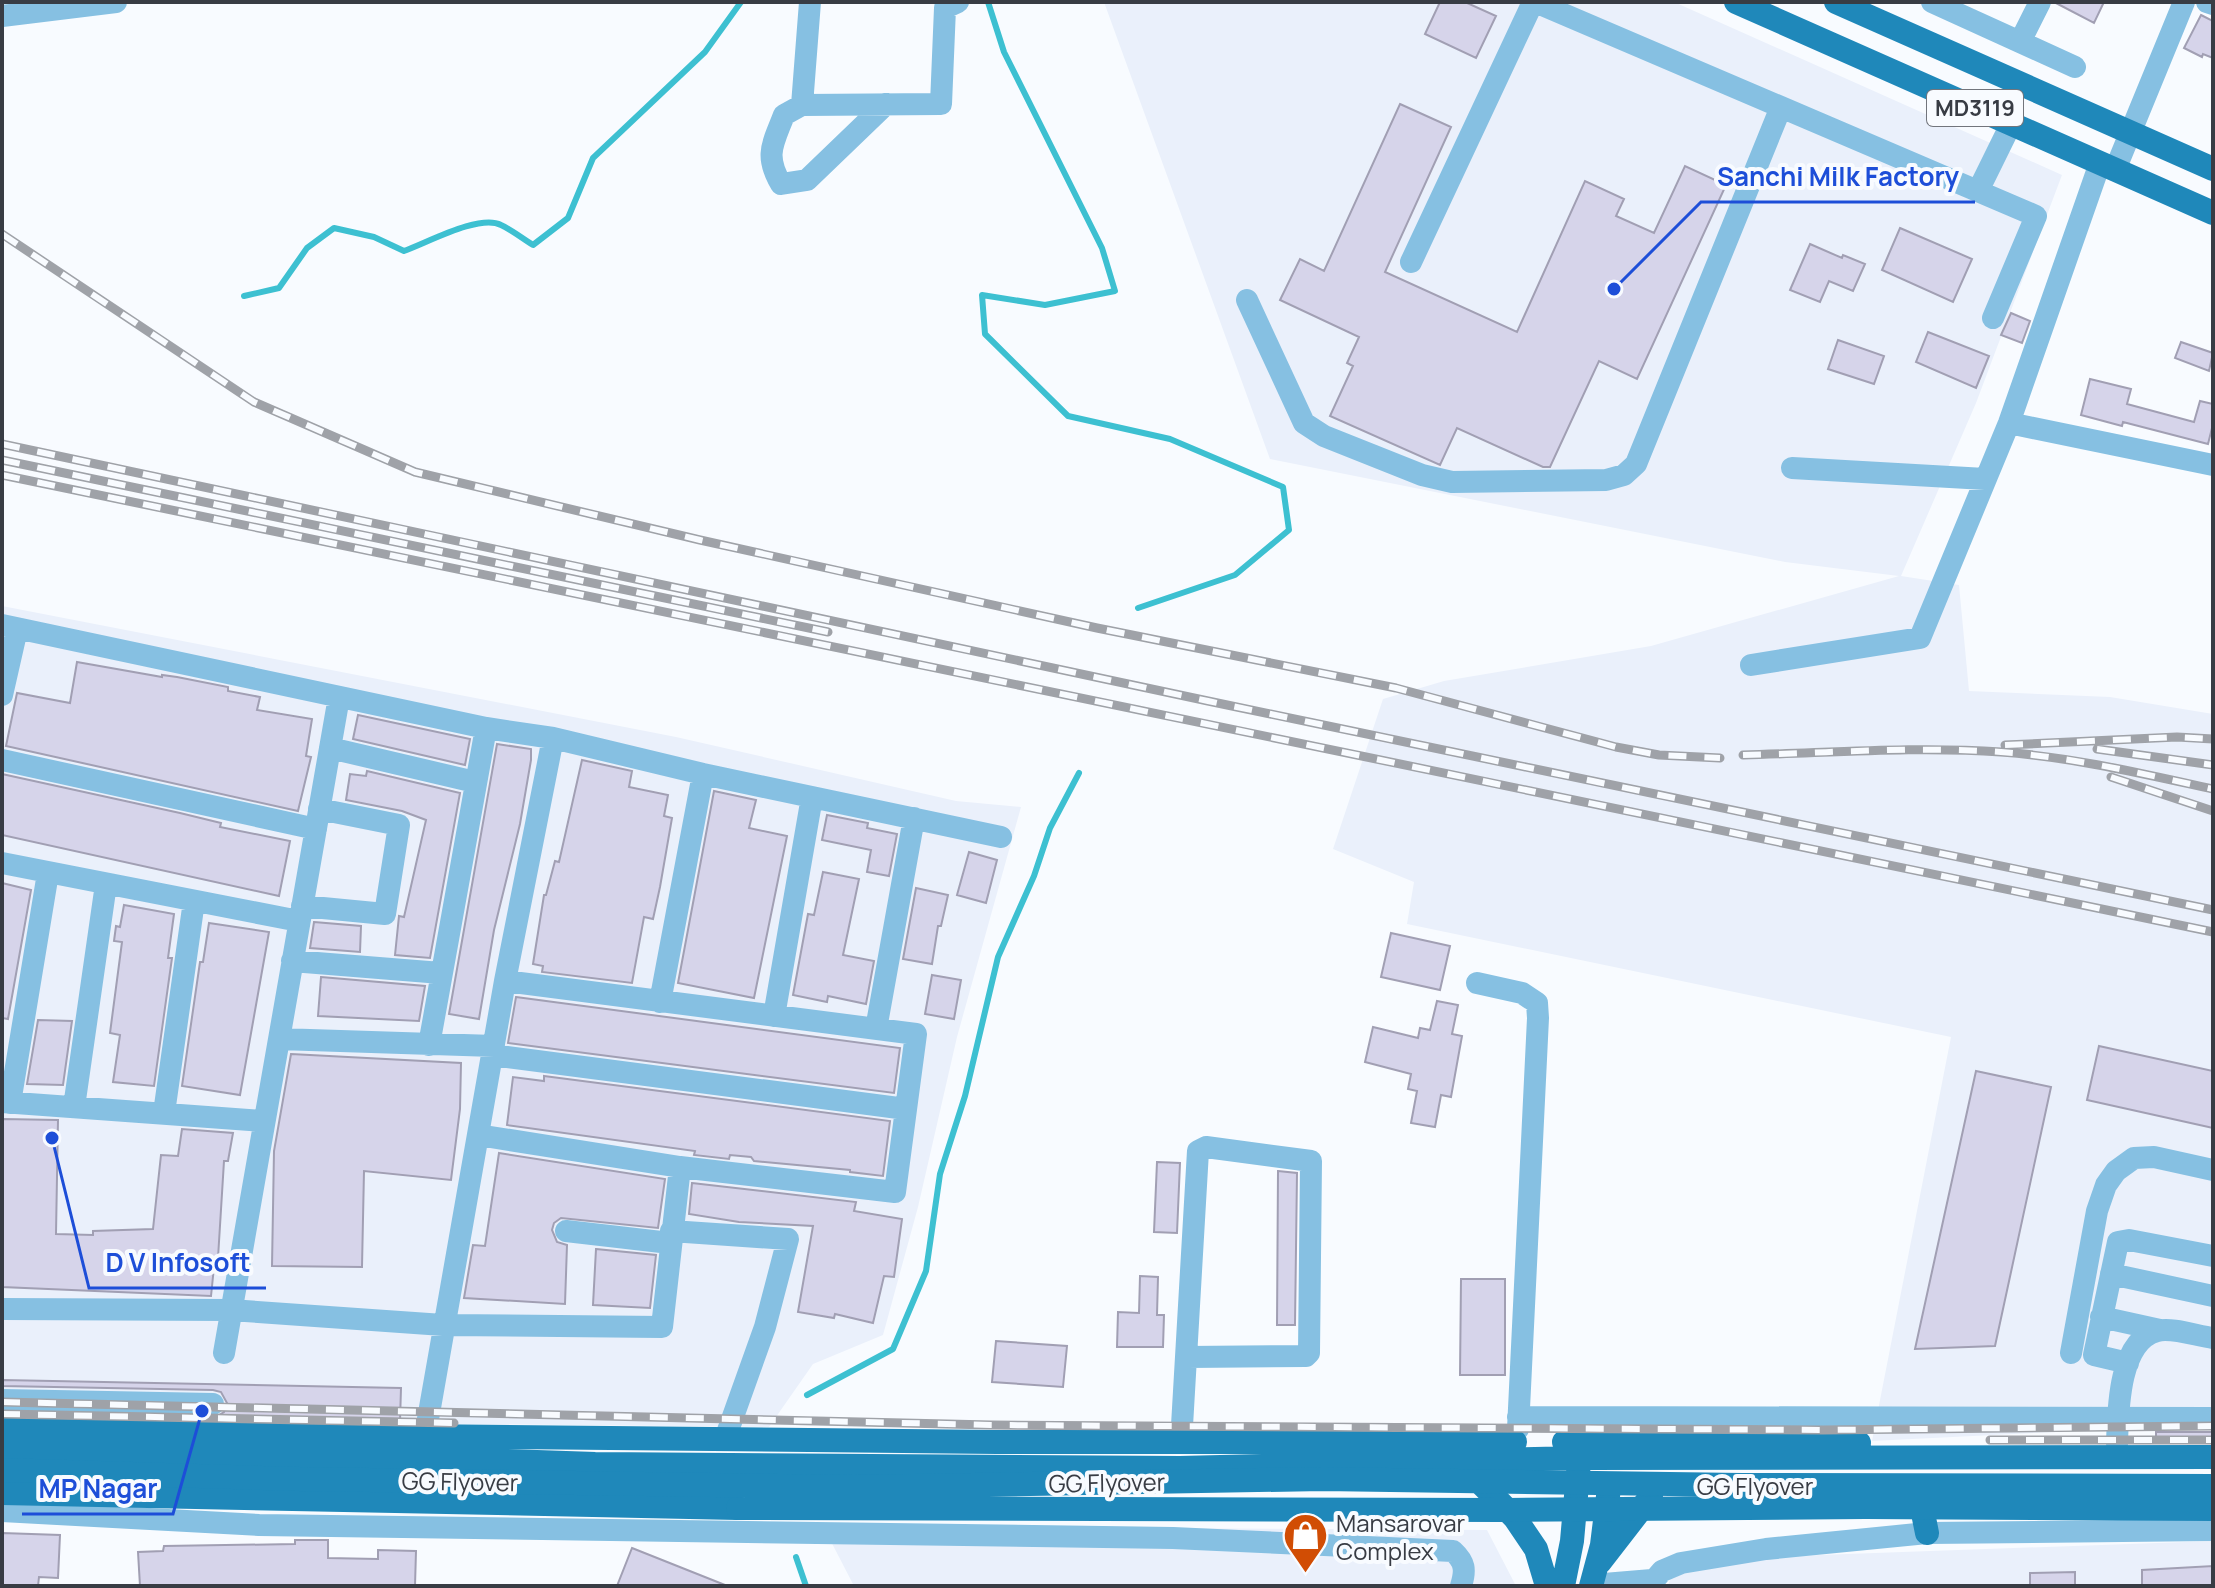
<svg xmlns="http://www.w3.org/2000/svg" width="2215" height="1588" font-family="Manrope,sans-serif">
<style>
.built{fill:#eaf0fb}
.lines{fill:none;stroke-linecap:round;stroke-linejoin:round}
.stream{stroke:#3dc0d1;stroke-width:6}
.building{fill:#d6d4ea;stroke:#a19fb3;stroke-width:2}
.minor{stroke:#86c0e2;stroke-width:22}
.major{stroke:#1f88ba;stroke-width:24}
.rail-casing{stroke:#9fa2a8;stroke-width:9}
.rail{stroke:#f8fbff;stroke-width:6;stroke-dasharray:18;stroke-linecap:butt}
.major-bridge{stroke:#1f88ba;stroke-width:24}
.labels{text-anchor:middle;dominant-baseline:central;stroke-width:8;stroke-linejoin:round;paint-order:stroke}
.shield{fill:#f8fbff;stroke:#72757c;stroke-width:2}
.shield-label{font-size:22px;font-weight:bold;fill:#383c44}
.street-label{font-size:24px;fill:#383c44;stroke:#f8fbff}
.poi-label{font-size:24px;fill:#383c44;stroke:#f8fbff;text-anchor:start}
.leader{fill:none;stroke:#1d4ed8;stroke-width:3}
.callout-dot{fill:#1d4ed8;stroke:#f8fbff;stroke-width:3}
.callout-label{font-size:26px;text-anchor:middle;font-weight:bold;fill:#1d4ed8;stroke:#f8fbff;stroke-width:8;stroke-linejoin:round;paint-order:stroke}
</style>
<rect width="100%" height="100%" fill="#f8fbff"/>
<path class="built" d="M 1104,2 L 1674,2 L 2062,175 L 1976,403 L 1901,576 L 1959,585 L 1969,691 L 2110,697 L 2213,714 L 2213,1424 L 1872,1441 L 1951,1037 L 1407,924 L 1414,882 L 1333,849 L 1383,699 L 1444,681 L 1651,646 L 1899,576 L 1785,562 L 1270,459 Z
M 2,606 L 676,737 L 956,801 L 1021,807 L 957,1037 L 918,1207 L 883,1335 L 813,1364 L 769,1427 L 2,1420 Z
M 823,1526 L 1487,1530 L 1516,1586 L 854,1586 Z
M 2213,1541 L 2213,1586 L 1668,1586 L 1676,1560 Z"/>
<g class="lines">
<path class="stream" d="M 988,2 L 1004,52 L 1102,248 L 1115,291 L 1045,305 L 982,295 L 985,334 L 1068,416 L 1170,439 L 1283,487 L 1289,530 L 1235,575 L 1138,608
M 244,296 L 279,288 L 307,248 L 334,228 L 374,237 L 404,251 C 427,243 479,214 501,225 C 512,230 523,239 533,245 L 568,218 L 593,158 L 705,52 L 741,2
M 807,1395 L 893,1349 L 926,1271 L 940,1174 L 965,1096 L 998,957 L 1034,876 L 1050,828 L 1079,773
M 796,1557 L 806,1586"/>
</g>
<path class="building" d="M 1440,2 L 1465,2 L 1496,16 L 1476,58 L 1425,34 Z
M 2054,2 L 2104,2 L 2094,23 Z
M 2201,15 L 2213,21 L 2213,58 L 2203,54 L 2202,57 L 2184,48 Z
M 1400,104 L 1451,127 L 1385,272 L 1517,332 L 1585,181 L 1624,199 L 1616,216 L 1654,233 L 1685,166 L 1726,185 L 1637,379 L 1599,361 L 1550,467 L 1543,467 L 1457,428 L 1440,465 L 1330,416 L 1353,366 L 1347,363 L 1359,337 L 1280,300 L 1300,259 L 1324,271 Z
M 1900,228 L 1972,259 L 1953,302 L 1882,270 Z
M 1810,244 L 1842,258 L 1843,255 L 1865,264 L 1853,291 L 1829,281 L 1820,302 L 1790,290 Z
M 2011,313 L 2030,321 L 2022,343 L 2001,335 Z
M 1928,332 L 1989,356 L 1976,388 L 1916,362 Z
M 1838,340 L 1884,356 L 1874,384 L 1828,369 Z
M 2181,342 L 2213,353 L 2209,371 L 2175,358 Z
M 2090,379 L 2131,389 L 2127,404 L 2194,422 L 2200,401 L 2213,404 L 2213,424 L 2208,444 L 2123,422 L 2122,426 L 2081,415 Z
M 77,662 L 162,677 L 162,675 L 177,677 L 228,687 L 228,691 L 260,697 L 257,710 L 312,719 L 306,756 L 311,757 L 298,811 L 6,746 L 17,693 L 70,703 Z
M 358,715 L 470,739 L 465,765 L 353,739 Z
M 497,744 L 531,749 L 531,760 L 520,824 L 494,930 L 479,1019 L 449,1014 Z
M 582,760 L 632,771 L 629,787 L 668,795 L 664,816 L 672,818 L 660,887 L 653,919 L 644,917 L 632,983 L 542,972 L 543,966 L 533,964 L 544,895 L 546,895 L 555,861 L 559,862 Z
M 367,771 L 460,793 L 430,958 L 395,955 L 399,916 L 404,917 L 426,820 L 402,811 L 346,800 L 350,774 L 366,776 Z
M 2,774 L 180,813 L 221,823 L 220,827 L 290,841 L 279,896 L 2,835 Z
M 714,791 L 756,800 L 749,828 L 787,836 L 754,998 L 678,983 Z
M 827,815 L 868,823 L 867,828 L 897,834 L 889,876 L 867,872 L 871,850 L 822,840 Z
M 969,852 L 997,860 L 986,903 L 957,895 Z
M 823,872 L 859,879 L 843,955 L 874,961 L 866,1004 L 828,996 L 827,1002 L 793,995 L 808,914 L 814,915 Z
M 2,883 L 31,890 L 8,1019 L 2,1018 Z
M 916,888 L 948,895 L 941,926 L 938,926 L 932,964 L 903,959 Z
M 124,905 L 174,914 L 168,958 L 172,958 L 154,1086 L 113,1082 L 120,1035 L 110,1033 L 122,942 L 114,941 L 116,926 L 120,927 Z
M 314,922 L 361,926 L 360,952 L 310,948 Z
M 209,923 L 269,932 L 240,1095 L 182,1086 L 200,962 L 203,962 Z
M 1391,933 L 1450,946 L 1440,990 L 1381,977 Z
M 932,975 L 961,980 L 954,1019 L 925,1014 Z
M 321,977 L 425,986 L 419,1021 L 318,1016 Z
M 516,997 L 900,1048 L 894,1093 L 508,1043 Z
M 1437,1001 L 1458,1005 L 1452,1034 L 1462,1036 L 1451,1097 L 1441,1095 L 1435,1127 L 1411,1123 L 1417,1091 L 1408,1089 L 1411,1074 L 1365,1062 L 1373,1027 L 1418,1038 L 1420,1028 L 1430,1030 Z
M 38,1020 L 72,1021 L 63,1085 L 27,1084 Z
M 2099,1046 L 2213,1071 L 2213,1128 L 2087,1100 Z
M 291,1054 L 461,1063 L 460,1109 L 451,1180 L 364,1171 L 362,1267 L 272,1266 L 274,1151 Z
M 1976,1071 L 2051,1087 L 1995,1346 L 1915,1349 Z
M 544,1076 L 890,1121 L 883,1176 L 850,1172 L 850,1170 L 754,1161 L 751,1157 L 730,1155 L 729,1159 L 694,1155 L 695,1151 L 507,1125 L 513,1077 L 544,1081 Z
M 2,1119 L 58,1120 L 56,1234 L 93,1235 L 93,1231 L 153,1229 L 161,1155 L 178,1156 L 182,1129 L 233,1133 L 228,1161 L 224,1161 L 218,1258 L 215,1257 L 211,1296 L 2,1287 Z
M 499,1153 L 665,1179 L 658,1228 L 561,1218 L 554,1223 L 552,1230 L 557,1242 L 567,1245 L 565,1304 L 464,1298 L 473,1245 L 485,1246 Z
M 1157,1162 L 1180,1163 L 1177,1233 L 1154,1232 Z
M 1278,1171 L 1297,1173 L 1295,1325 L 1277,1325 Z
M 692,1183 L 856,1202 L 854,1211 L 902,1219 L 894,1277 L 884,1276 L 873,1323 L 835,1314 L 834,1318 L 798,1312 L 813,1226 L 739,1222 L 689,1214 Z
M 596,1249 L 656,1255 L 650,1308 L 593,1305 Z
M 1140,1276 L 1158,1277 L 1157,1315 L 1164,1315 L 1163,1347 L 1117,1347 L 1118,1312 L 1139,1313 Z
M 1461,1279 L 1505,1279 L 1505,1375 L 1460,1375 Z
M 996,1341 L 1067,1346 L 1063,1387 L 992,1382 Z
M 2,1380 L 401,1388 L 400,1421 L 224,1419 L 127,1416 L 214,1418 L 224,1412 L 227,1403 L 221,1392 L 213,1390 L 2,1386 Z
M 2156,1432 L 2213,1432 L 2213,1442 L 2156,1442 Z
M 2,1533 L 60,1535 L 58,1578 L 39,1577 L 38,1586 L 2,1586 Z
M 295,1540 L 328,1540 L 328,1558 L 378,1559 L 378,1550 L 416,1551 L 415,1586 L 140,1586 L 138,1552 L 163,1551 L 164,1546 L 295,1544 Z
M 632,1548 L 725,1585 L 725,1586 L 617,1586 Z
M 2213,1566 L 2213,1586 L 2142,1586 L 2142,1570 Z
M 2075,1572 L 2075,1586 L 2030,1586 L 2030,1573 Z"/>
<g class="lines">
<path class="minor" d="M 1535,2 L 2036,216 L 1993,318
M 1932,2 L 2075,67
M 2207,2 L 2213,4
M 2,16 L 116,2
M 2020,42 L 2040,2
M 886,104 L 807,180 L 781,184 C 764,155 773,144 784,115 L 802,105 L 941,104 L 945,8 L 958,2
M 802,105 L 810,2
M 2115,170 L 2184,2
M 1978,191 L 2011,124
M 1411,262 L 1533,2
M 1247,300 L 1304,423 L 1324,436 L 1422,475 L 1452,482 L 1606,480 L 1624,475 L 1636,464 L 1781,107
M 2009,423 L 2213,465
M 1792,468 L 1985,479
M 2,625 L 486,728 L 553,738 L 703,774 L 1001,837
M 1751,665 L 1920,638 L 2009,423 L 2100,163
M 2,695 L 17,629
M 330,748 L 475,782
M 2,760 L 316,829
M 2,863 L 299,921
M 302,906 L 385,914 L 399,825 L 319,809
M 292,961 L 441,973
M 1477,983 L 1522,993 L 1537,1003 L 1538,1018 L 1518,1429
M 660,1002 L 703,774
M 774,1016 L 812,797
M 876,1029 L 914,818
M 279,1039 L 494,1046
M 429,1045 L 486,728
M 492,1055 L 906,1109
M 2,1102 L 263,1121
M 10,1103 L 48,873
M 74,1107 L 106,884
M 164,1113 L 194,901
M 478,1135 L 680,1167 L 895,1192 L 916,1034 L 505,981
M 566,1231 L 670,1243
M 671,1231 L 788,1239 L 765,1327 L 725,1439
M 2111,1274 L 2213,1296
M 2,1309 L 230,1310 L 443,1325 L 662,1327 L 680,1167
M 2101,1317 L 2160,1330
M 224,1353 L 339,697
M 2071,1353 L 2097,1211 L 2106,1185 L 2116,1171 L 2134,1158 L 2154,1157 L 2213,1170
M 2128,1363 L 2094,1355 L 2118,1242 L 2129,1240 L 2213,1256
M 2,1400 L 213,1404
M 1518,1417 L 2213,1418
M 425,1436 L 505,981 L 553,738
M 1181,1443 L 1198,1151 L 1206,1147 L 1311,1161 L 1309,1353 L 1306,1356 L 1187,1357
M 2117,1444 C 2118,1413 2118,1341 2157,1331 C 2172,1327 2197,1336 2213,1338
M 2,1511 L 259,1525 L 1173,1538 L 1453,1551 C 1465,1562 1466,1570 1461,1586
M 1592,1585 L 1652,1580
M 1649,1586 L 1662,1571 L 1681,1563 L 1766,1549 L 1927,1533 L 2213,1530"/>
<path class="major" d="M 1736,2 L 2213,213
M 1836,2 L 2213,169
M 2,1428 L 224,1434 L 997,1442 L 1515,1442
M 1564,1442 L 1859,1443
M 2,1451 L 207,1457 L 421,1458 L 595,1464 L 1180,1468 L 1579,1458 L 2213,1457
M 1469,1471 L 1515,1518 L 1536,1549 L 1547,1586
M 1918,1488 L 1927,1533
M 2,1493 L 738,1508
M 1600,1562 L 1651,1496
M 1563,1586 L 1572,1541 L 1579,1462
M 1591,1586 L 1602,1545 L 1609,1488"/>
<defs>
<path id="rail" d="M 2,234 L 254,402 L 415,472 L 700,540 L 1097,628 L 1396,688 L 1616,747 L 1659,755 L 1720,758
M 2,444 L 1208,701 L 2213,910
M 2,460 L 828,632
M 2,475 L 2213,932
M 2005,745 L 2177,737 L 2213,739
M 2097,749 L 2213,765
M 1743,755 C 1829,753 1916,746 2001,752 C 2072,757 2144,774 2213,789
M 2111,777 L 2213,811
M 2,1402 L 991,1425 L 1823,1430 L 2213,1426
M 2,1414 L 454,1423
M 1990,1440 L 2213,1440"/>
</defs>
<use href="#rail" class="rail-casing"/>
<use href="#rail" class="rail"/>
<path class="major-bridge" d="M 2,1470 L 299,1479 L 854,1487 L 1323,1479 L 1742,1485 L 2213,1486
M 738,1508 L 1507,1510 L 1865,1507 L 2213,1509"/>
</g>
<defs>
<symbol id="shop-pin" viewBox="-11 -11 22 30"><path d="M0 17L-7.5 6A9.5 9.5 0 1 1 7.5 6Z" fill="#d14d04" stroke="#f8fbff"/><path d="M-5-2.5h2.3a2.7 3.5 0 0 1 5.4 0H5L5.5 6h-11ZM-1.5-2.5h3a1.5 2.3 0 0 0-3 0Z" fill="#fff"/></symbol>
</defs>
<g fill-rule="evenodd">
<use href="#shop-pin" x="1280" y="1510" width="51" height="69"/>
</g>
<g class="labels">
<rect class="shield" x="1927" y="90" width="96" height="36" rx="6"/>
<g class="shield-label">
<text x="1975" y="108">MD3119</text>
</g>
<g class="street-label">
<text transform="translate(460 1481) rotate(1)">GG Flyover</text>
<text transform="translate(1107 1482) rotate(-1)">GG Flyover</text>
<text x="1755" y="1485">GG Flyover</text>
</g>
<g class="poi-label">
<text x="1336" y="1522">Mansarovar<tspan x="1336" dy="28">Complex</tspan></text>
</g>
</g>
<path class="leader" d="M1614 289L1701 202H1975M52 1138L89 1288H266M202 1411L173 1514H22"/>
<g class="callout-dot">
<circle cx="1614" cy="289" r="8"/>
<circle cx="52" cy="1138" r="8"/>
<circle cx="202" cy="1411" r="8"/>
</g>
<g class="callout-label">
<text x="1838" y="186">Sanchi Milk Factory</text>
<text x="178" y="1272">D V Infosoft</text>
<text x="98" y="1498">MP Nagar</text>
</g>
<rect width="2215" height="1588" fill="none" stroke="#383c44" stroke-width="8"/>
</svg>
